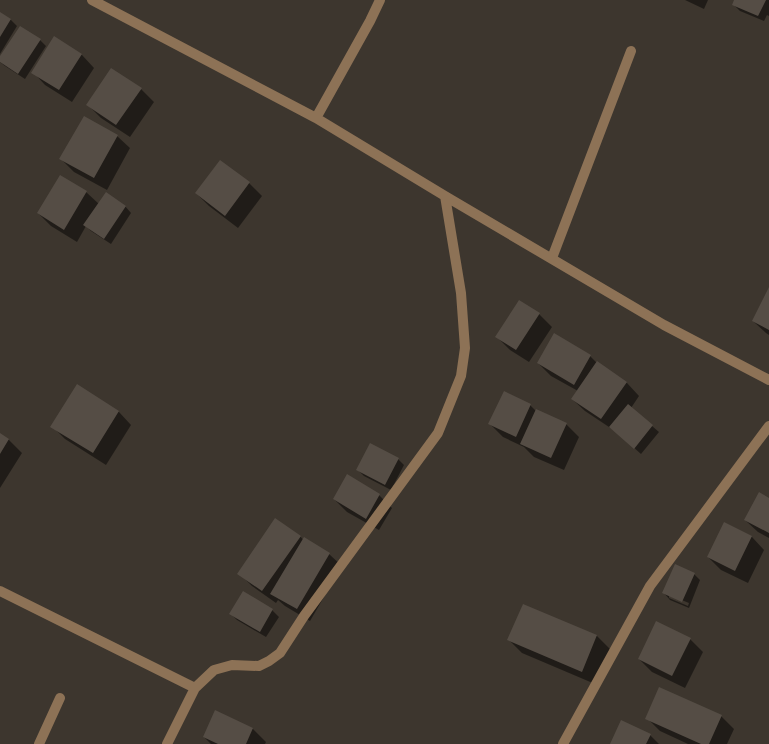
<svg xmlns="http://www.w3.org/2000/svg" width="769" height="744" font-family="Manrope,sans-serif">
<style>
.shadow{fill:#0007;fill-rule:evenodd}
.building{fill:#554d45}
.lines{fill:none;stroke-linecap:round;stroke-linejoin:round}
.street{stroke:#8d7256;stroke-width:10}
</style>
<rect width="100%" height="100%" fill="#3d362e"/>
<path class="shadow" d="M 685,0 L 708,0 L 704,9 Z
M 736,0 L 769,0 L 769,16 L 767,15 L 764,21 L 740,11 L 734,5 Z
M 0,13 L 11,20 L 17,26 L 0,54 Z
M 55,38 L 82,55 L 94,68 L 72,102 L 45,85 L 33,72 Z
M 40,40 L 46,46 L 25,79 L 5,66 L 0,62 L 0,58 Z
M 141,89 L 154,102 L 130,137 L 101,118 L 88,105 Z
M 117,136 L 130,148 L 107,190 L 74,172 L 61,159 Z
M 220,161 L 249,183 L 262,196 L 238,228 L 209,206 L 196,193 Z
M 86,192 L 99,204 L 125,206 L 131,213 L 111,244 L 91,231 L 86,226 L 77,242 L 51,226 L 38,213 Z
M 769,291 L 769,335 L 766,333 L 753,321 Z
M 539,314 L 552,327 L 529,362 L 510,350 L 497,337 Z
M 590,356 L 597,363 L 627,383 L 639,396 L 631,408 L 659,432 L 641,454 L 615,431 L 585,411 L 572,399 L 578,391 L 551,376 L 538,363 Z
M 77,386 L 119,412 L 131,425 L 106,465 L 65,439 L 52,426 Z
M 530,405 L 536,411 L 566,424 L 579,437 L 564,470 L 534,457 L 524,447 L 503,437 L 490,424 Z
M 0,434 L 9,440 L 22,453 L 0,488 Z
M 398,459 L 404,465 L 391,490 L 364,476 L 358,470 Z
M 379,495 L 392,508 L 379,530 L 347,512 L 334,499 Z
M 769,499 L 769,538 L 758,532 L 745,520 Z
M 724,524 L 752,537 L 764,550 L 748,583 L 721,570 L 708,557 Z
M 300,536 L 304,541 L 329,554 L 342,566 L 310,621 L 285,606 L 278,600 L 276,603 L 252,586 L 239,573 Z
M 694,574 L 700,580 L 689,608 L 670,600 L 664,593 ZM 669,595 L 689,603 L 688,606 L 669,598 Z
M 243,593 L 272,610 L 279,617 L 266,637 L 237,620 L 231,614 Z
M 523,605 L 597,636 L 610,649 L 595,684 L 522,653 L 509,640 Z
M 690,639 L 703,652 L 685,688 L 652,672 L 639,659 Z
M 216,712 L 253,729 L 266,742 L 265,744 L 211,744 L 204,737 Z
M 721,716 L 734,729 L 727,744 L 688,744 L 660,731 L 647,718 Z
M 650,735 L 659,744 L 611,744 Z"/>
<path class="building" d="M 734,0 L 766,0 L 758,16 L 732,5 Z
M 0,12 L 11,19 L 0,37 Z
M 20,26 L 41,39 L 18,74 L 0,62 L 0,56 Z
M 54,36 L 82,54 L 59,90 L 31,73 Z
M 111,68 L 142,88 L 116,125 L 86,105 Z
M 84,116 L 118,135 L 94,178 L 59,159 Z
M 220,160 L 250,182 L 225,216 L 195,193 Z
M 60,175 L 87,191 L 64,230 L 37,213 Z
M 106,192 L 126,206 L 104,239 L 83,225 Z
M 769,287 L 769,330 L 752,321 Z
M 519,300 L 540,313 L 516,350 L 495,337 Z
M 554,333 L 591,355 L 574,385 L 537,363 Z
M 597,361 L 627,382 L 601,419 L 571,399 Z
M 77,384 L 119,411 L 93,453 L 50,427 Z
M 504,391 L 531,404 L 516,437 L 488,424 Z
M 628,404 L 653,425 L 634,449 L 609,427 Z
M 536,409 L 567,423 L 551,458 L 520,444 Z
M 0,433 L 9,439 L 0,454 Z
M 370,443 L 399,458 L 385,485 L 356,470 Z
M 347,474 L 380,494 L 366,519 L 333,499 Z
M 759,492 L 769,498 L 769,533 L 744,520 Z
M 275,518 L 301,536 L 262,591 L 237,574 Z
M 724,522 L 752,536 L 735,571 L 707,557 Z
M 304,537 L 330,553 L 297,609 L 270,594 Z
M 675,564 L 695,573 L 682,602 L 662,593 Z
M 243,591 L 273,609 L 260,632 L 229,614 Z
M 523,604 L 597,635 L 582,672 L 507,640 Z
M 656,621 L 691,638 L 672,676 L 638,659 Z
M 659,687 L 722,715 L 709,744 L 701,744 L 645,719 Z
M 215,710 L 253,728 L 246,744 L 218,744 L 203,737 Z
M 621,720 L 651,734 L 646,744 L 610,744 Z"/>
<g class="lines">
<path class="street" d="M 92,0 L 316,118 L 445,196 L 664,325 L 769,380
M 316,118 L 370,21 L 380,0
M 552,258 L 631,51
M 0,591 L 195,688
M 39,744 L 60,698
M 167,744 L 195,688 L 214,670 L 232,665 L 259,666 L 269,661 L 280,653 L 304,616 L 438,433 L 461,376 L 465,348 L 461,293 L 445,196
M 563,744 L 650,586 L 769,426"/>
</g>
</svg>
